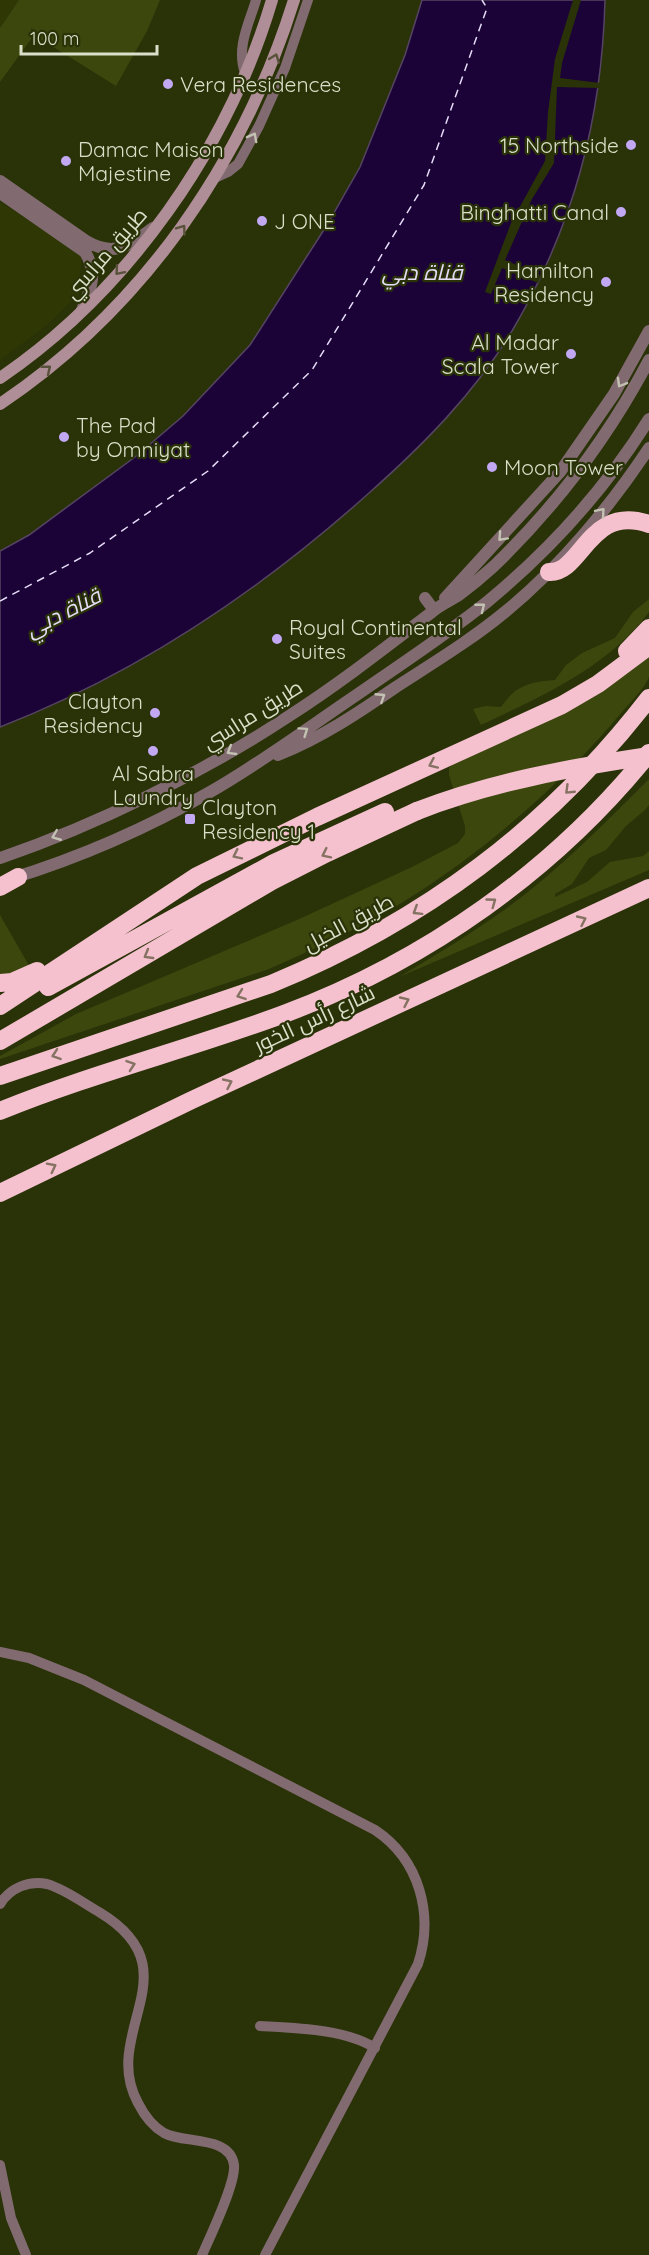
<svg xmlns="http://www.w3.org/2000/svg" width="649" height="2255" font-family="Quicksand,Cairo,sans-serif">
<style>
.built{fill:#2f3804}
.green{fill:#3c470e}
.water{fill:#1c0337;stroke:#554562;stroke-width:1.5}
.pier{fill:#2a3208}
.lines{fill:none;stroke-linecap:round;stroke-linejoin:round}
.ferry{stroke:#e5dcf7;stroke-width:1.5;stroke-dasharray:8 6;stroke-linecap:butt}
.minor{stroke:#816b71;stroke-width:10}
.tertiary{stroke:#816b71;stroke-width:12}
.secondary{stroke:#b08e97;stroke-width:12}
.motorway{stroke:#f5c1cf;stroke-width:18}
.motorway-bridge{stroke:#f5c1cf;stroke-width:18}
.oneway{stroke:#59523a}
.oneway2{stroke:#c3c2b2}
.oneway3{stroke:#857262}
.poi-dot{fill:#c2a8f3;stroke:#2a3208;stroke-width:2}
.labels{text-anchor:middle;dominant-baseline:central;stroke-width:4.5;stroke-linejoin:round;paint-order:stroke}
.poi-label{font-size:21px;fill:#d9dfc8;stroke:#2a3208;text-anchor:start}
.street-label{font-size:21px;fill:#d9dfc8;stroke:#2a3208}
.water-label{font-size:22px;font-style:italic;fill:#e5dcf7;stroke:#2a3208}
</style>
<rect width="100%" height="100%" fill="#2a3208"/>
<path class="built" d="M 0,0 L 19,0 L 0,28 Z
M 0,202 L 82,255 L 78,294 L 47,325 L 0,360 Z"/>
<path class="green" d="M 19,0 L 160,0 L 147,31 L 116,86 L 34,35 L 0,82 L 0,28 Z
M 649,599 L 649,612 C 607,668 542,696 481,725 L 473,709 L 486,706 L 501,707 C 516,685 530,682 555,680 L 566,665 L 582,653 L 615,638 L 633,612 Z
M 649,653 C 649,660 649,669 649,676 C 647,686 629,704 622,712 C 560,786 485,851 403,902 C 361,928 314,949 269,969 L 0,1059 L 0,1056 L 76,1014 L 297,920 L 414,866 L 458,843 L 465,834 L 465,826 L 449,775 L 449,768 L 455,762 Z
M 649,779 L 649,805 L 645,810 L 626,826 L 606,850 L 589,858 L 572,884 L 555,894 L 555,897 L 587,882 L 610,862 L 643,856 L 649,851 L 649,870 L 399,977 C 436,955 472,933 507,908 C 559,870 604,824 649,779 Z
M 0,915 L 31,969 L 18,976 L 0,975 Z"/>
<path class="water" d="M 422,0 L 605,0 C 602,120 573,227 512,331 C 475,393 422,446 369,493 C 261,590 136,674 0,727 L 0,551 L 29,535 L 135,457 L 183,416 L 250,345 L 327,225 L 360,167 L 405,55 Z"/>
<path class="pier" d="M 573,0 L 581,0 L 562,63 L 560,78 L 600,83 L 599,88 L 557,87 L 554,163 L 532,199 L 505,260 L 541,276 L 538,283 L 502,268 L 491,294 L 485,292 L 511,223 L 545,161 L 548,112 L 555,59 Z"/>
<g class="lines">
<path class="ferry" d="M 0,601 L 90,553 L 208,471 L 312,370 L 424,185 L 487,8 L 482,0"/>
<path class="minor" d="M 245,73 C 236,47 249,24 256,0
M 215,178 L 228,172 L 238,164 L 259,126 L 285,68 L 308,0
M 0,1652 L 29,1658 L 84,1680 L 375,1830 C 420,1860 434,1915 418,1964 L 265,2255
M 0,1904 C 10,1888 29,1880 47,1884 C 65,1889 83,1903 99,1912 C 196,1970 99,2032 138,2103 C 144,2115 152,2126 164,2133 C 184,2144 230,2135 234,2165 C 236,2183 210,2237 202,2255
M 260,2026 C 295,2028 345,2029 375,2048
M 0,2165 L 11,2218 L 26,2255"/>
<path class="tertiary" d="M 0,181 L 86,241 C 115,258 129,245 153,228
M 0,193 L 85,252 C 98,273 91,289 82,310
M 425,598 L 434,610
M 445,598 L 560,472 L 614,394 L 649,331
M 278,755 C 321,738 358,713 396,687 C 433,663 471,640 505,612 C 559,568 610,507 649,448
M 0,858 C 97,825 204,772 289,716 C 339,684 385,648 432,612 C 440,605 450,601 459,595 C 471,586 483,576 494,566 C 556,506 609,436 649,360
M 10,879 C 78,858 149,827 210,792 C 261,763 309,727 358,694 C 401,664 446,635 487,602 C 550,550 606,488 649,419"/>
<path class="secondary" d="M 0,378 C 128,291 228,148 272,0
M 0,404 C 143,308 243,163 294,0"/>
<path class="motorway" d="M 549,572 C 582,574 589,503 649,524
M 627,651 L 649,628
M 0,887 L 18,877
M 0,983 L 12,982 L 37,971
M 48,987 L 274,863 L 385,812
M 0,1006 L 197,876 L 317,817 L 562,705 L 598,684 L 649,646
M 0,1041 L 272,881 L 327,853 L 417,811
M 0,1076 L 271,984 C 424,921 548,829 649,698
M 0,1111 C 93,1073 190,1049 284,1014 C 426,961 554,871 649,753
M 0,1193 L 192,1100 L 649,888"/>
<path class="motorway-bridge" d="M 417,811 C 492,782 569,768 649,756"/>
</g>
<defs><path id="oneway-chevron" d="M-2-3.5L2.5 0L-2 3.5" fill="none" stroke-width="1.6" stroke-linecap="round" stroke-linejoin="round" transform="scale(1.5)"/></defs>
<g class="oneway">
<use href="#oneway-chevron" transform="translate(275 58) rotate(-69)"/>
<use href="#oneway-chevron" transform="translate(182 229) rotate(-54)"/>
<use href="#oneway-chevron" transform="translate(119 271) rotate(131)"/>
<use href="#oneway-chevron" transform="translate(47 369) rotate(-39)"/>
</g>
<g class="oneway2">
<use href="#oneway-chevron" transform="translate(253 137) rotate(-62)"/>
<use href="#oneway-chevron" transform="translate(621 383) rotate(120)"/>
<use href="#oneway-chevron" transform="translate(601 512) rotate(-50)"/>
<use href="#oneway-chevron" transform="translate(502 537) rotate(133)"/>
<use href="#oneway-chevron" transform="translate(481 607) rotate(-38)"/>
<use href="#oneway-chevron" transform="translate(381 697) rotate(-33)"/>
<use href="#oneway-chevron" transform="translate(304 731) rotate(-35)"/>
<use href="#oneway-chevron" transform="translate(231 751) rotate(149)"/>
<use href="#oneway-chevron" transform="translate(56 836) rotate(158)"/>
</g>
<g class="oneway3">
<use href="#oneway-chevron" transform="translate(433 764) rotate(156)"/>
<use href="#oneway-chevron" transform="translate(569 790) rotate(136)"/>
<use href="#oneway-chevron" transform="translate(326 854) rotate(154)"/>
<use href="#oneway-chevron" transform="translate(237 855) rotate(154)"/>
<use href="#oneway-chevron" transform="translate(492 902) rotate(-36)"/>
<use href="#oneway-chevron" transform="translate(417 911) rotate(148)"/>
<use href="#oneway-chevron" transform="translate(582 920) rotate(-25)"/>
<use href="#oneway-chevron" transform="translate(148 955) rotate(150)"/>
<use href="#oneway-chevron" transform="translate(241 995) rotate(160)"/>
<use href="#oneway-chevron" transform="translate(405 1001) rotate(-25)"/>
<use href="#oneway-chevron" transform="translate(56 1055) rotate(161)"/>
<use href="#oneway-chevron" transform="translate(131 1065) rotate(-19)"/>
<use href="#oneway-chevron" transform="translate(228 1083) rotate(-25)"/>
<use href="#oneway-chevron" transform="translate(52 1167) rotate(-27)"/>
</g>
<g class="poi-dot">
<circle cx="168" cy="84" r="6"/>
<circle cx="631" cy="145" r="6"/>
<circle cx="66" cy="161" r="6"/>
<circle cx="621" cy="212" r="6"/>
<circle cx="262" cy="221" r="6"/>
<circle cx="606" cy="282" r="6"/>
<circle cx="571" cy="354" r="6"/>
<circle cx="64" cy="437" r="6"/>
<circle cx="492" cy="467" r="6"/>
<circle cx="277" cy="639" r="6"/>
<circle cx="155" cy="713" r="6"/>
<circle cx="153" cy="751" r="6"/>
<rect x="184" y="813" width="12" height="12" rx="3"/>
</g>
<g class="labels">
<g class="poi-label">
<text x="180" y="84">Vera Residences</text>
<text x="619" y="145" text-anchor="end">15 Northside</text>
<text x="78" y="149">Damac Maison<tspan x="78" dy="24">Majestine</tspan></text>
<text x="609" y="212" text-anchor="end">Binghatti Canal</text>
<text x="274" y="221">J ONE</text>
<text x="594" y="270" text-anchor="end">Hamilton<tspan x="594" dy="24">Residency</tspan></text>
<text x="559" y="342" text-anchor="end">Al Madar<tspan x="559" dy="24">Scala Tower</tspan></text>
<text x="76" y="425">The Pad<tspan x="76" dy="24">by Omniyat</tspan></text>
<text x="504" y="467">Moon Tower</text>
<text x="289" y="627">Royal Continental<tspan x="289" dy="24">Suites</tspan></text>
<text x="143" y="701" text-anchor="end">Clayton<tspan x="143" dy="24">Residency</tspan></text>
<text x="153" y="773" text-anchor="middle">Al Sabra<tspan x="153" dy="24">Laundry</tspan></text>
<text x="202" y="807">Clayton<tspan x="202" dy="24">Residency 1</tspan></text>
</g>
<g class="street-label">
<text transform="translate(105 253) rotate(-49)">طريق مراسي</text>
<text transform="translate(252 714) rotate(-32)">طريق مراسي</text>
<text transform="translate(348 922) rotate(-28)">طريق الخيل</text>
<text transform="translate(314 1018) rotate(-25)">شارع رأس الخور</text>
</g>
<g class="water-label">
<text x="422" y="272">قناة دبي</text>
<text transform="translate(63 612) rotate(-27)">قناة دبي</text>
</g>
</g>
<path d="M21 45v9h136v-9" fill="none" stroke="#d9dfc8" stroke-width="3"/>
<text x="30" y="45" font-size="18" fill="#d9dfc8" stroke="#2a3208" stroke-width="4.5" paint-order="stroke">100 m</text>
</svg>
